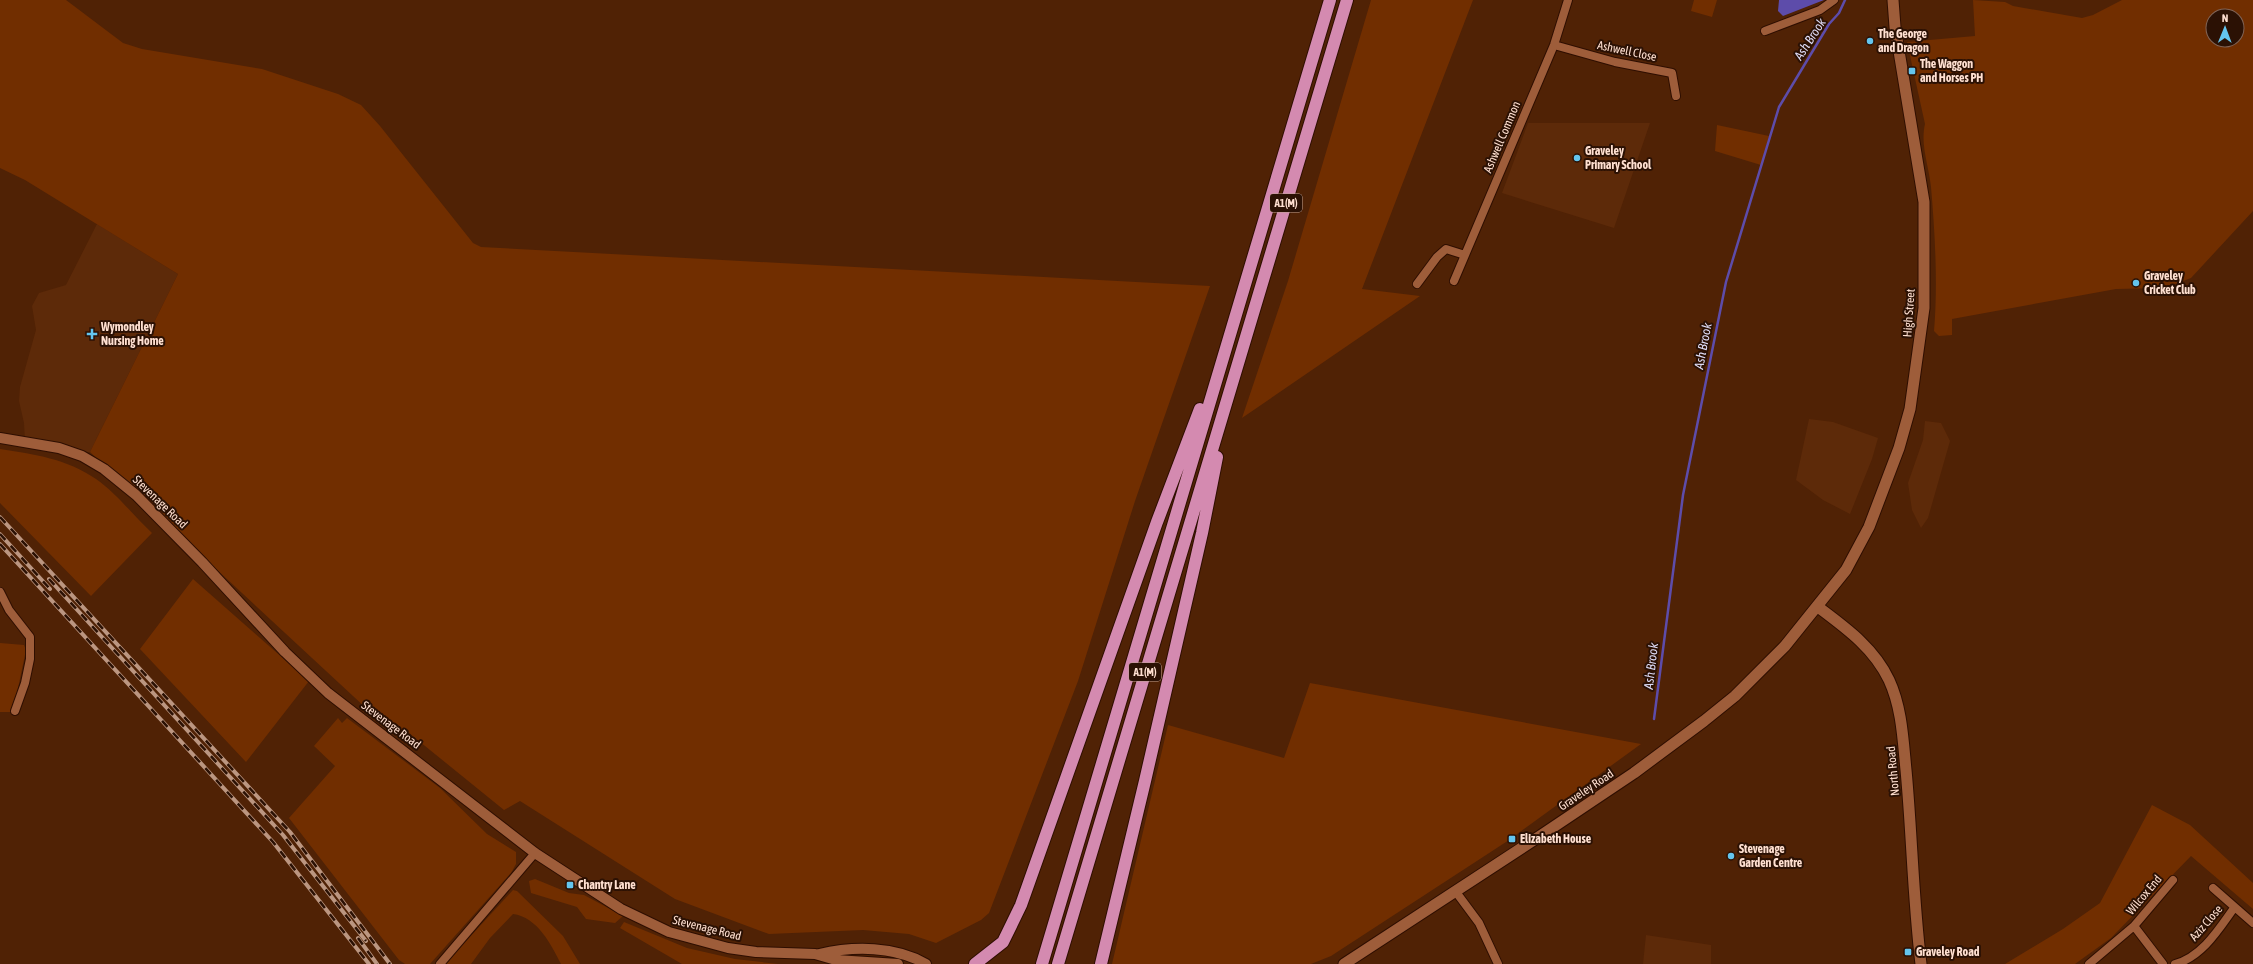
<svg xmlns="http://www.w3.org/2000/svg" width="2253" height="964" font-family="'Asap Condensed',sans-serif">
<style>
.built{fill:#5d2a09}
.green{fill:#712e00;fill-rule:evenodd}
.water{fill:#5d4caa}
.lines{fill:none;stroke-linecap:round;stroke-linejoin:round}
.stream{stroke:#5d4caa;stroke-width:2.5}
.minor-casing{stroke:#2e0e00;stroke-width:10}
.tertiary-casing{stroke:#2e0e00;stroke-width:12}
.secondary-casing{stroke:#2e0e00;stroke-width:13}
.motorway-casing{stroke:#2e0e00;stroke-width:14}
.minor{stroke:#9e5d3a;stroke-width:8}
.tertiary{stroke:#9e5d3a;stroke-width:10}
.secondary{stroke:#9e5d3a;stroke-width:11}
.motorway{stroke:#d48ab0;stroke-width:12}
.rail-casing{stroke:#bb9681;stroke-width:4}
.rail{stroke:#2b1104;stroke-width:2.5;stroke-dasharray:8;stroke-linecap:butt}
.poi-dot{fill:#64c5ee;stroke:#2b1104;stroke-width:1.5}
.labels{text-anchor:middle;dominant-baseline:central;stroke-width:4;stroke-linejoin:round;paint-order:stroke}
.shield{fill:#2b1104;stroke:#bfa294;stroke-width:1}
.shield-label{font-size:11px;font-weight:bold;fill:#ffe0d1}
.poi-label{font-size:12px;font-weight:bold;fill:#ffe0d1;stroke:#2b1104;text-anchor:start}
.street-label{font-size:12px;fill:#ffe0d1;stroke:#2b1104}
.water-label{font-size:13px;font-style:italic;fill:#dedcf6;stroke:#2b1104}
</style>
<rect width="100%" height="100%" fill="#502205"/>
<path class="built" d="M 1528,123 L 1650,123 L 1614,228 L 1502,193 Z
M 97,224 L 178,274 L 90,452 L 77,452 L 25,440 L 24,423 L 19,401 L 20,387 L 36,330 L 32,306 L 39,293 L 66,285 Z
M 1809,419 L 1833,422 L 1878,438 L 1872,459 L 1850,514 L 1823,500 L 1796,480 Z
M 1925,421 L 1941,423 L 1950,441 L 1928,518 L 1921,528 L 1912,510 L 1908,483 L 1923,440 Z
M 1646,935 L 1711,945 L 1711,964 L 1643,964 Z"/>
<path class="green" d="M 0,0 L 66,0 L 123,43 L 142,49 L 262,69 L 338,94 L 361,105 L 380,126 L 473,243 L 481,247 L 1210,286 L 1135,501 L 1078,681 L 989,913 L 981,920 L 936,943 L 909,934 L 863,930 L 769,934 L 675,899 L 520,801 L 504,810 L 409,733 L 394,734 L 90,452 L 178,274 L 25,180 L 0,168 Z
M 1371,0 L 1473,0 L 1362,289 L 1420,296 L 1242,418 L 1288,281 Z
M 1694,0 L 1717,0 L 1712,17 L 1691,11 Z
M 1973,0 L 2005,2 L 2013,6 L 2082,18 L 2093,15 L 2122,0 L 2253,0 L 2253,211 L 2191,278 L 2178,283 L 2158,288 L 2116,289 L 1952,319 L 1952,335 L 1939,336 L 1934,331 C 1938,284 1935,234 1931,187 C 1929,166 1920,145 1925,124 L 1907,42 L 1975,36 ZM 2213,16 L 2237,16 L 2237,40 L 2213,40 Z
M 1717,125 L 1769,136 L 1761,165 L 1715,151 Z
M 0,449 C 34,454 67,459 96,479 C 115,492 135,517 152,533 L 91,596 L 0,503 Z
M 193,579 L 309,681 L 246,762 L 140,649 Z
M 0,643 L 24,645 L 26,650 L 13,712 L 0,712 Z
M 1310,683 L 1641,744 L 1506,842 L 1331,956 L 1311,964 L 1112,964 L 1168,725 L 1284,758 Z
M 338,718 L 342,723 L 347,718 L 440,788 L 487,834 L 516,852 L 516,864 L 511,873 L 430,964 L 405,964 L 399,960 L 289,818 L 335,766 L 314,746 Z
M 2152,805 L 2190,825 L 2253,883 L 2253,909 L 2191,856 L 2111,938 L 2075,964 L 2005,964 L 2063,929 L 2100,903 Z
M 535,879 L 569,893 L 584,895 L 623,916 L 615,923 L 586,919 L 577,907 L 531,893 L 529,881 Z
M 513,890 L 517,891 L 563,936 L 580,964 L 561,964 C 551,944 537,917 513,914 L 490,938 L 471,964 L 445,964 Z
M 624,922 L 687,948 L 735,959 L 778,964 L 682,964 L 620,928 Z"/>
<path class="water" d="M 1779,0 L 1824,0 L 1783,16 L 1778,11 Z"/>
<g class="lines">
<path class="stream" d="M 1654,719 L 1683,495 L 1726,282 L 1779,107 L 1829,24 L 1839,13 L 1845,0"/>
<defs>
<path id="minor" d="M 1765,31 L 1820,10 L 1834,0
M 1554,45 L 1615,62 L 1672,73 L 1676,96
M 1454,281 L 1554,45 L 1568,0
M 1417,284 L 1437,257 L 1446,249 L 1465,255
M 0,592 L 9,610 L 30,637 L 30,659 L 25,683 L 15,711
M 2213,888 L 2253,923
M 1456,892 L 1479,923 L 1498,964
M 2134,926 L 2163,964
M 440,964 L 535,853
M 2089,964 L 2134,926 L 2173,880
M 2175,964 C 2202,957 2219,929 2234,908"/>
<path id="tertiary" d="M 0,438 L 59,448 L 82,456 L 104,469 L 136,495 L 202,562 L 285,652 L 328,693 L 535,853 L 621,909 L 669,932 L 728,948 L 756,952 L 815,954 L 836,960 L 898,964
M 819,954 C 854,946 895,946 926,964"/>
<path id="secondary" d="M 1818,607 C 1846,628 1874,648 1889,680 C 1902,708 1903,740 1906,770 C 1912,834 1913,899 1921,964
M 1344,964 L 1540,836 L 1634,773 L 1704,721 L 1735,696 L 1785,646 L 1846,570 L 1869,527 L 1899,448 L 1910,409 L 1924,308 L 1924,202 L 1895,27 L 1893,0"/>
<path id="motorway" d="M 975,964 L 1003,942 L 1021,905 L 1157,522 L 1200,409
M 1042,964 L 1330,0
M 1058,964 L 1347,0
M 1101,964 L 1145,781 L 1202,533 L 1217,457"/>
</defs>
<use href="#minor" class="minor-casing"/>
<use href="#tertiary" class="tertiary-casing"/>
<use href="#secondary" class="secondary-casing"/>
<use href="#motorway" class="motorway-casing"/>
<use href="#minor" class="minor"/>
<use href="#tertiary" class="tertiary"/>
<use href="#secondary" class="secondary"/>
<use href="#motorway" class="motorway"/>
<defs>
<path id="rail" d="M 0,517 L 290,832 L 390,964
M 0,534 L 50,589
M 0,544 L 273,842 L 369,964
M 49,579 L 283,835 L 366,941
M 358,938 L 377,964"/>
</defs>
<use href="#rail" class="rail-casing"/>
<use href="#rail" class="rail"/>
</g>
<g class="poi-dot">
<circle cx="1870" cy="41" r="4"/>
<rect x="1908" y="67" width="8" height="8" rx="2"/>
<circle cx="1577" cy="158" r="4"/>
<circle cx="2136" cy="283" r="4"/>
<path d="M90 328h4v4h4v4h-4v4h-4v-4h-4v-4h4z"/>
<rect x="1508" y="835" width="8" height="8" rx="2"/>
<circle cx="1731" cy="856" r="4"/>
<rect x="566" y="881" width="8" height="8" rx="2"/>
<rect x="1904" y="948" width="8" height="8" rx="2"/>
</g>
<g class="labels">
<g class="shield">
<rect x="1270" y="194" width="32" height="18" rx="3"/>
<rect x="1129" y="663" width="32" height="18" rx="3"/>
</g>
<g class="shield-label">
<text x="1286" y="203">A1(M)</text>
<text x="1145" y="672">A1(M)</text>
</g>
<g class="poi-label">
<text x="1878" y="34">The George<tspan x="1878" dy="14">and Dragon</tspan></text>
<text x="1920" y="64">The Waggon<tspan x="1920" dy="14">and Horses PH</tspan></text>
<text x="1585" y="151">Graveley<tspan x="1585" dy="14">Primary School</tspan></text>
<text x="2144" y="276">Graveley<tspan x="2144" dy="14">Cricket Club</tspan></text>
<text x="101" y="327">Wymondley<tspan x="101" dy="14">Nursing Home</tspan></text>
<text x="1520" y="839">Elizabeth House</text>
<text x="1739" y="849">Stevenage<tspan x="1739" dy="14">Garden Centre</tspan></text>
<text x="578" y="885">Chantry Lane</text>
<text x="1916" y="952">Graveley Road</text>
</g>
<g class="street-label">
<text transform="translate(1627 51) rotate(12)">Ashwell Close</text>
<text transform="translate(1502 137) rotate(-67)">Ashwell Common</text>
<text transform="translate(1909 313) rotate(-86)">High Street</text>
<text transform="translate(160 502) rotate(44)">Stevenage Road</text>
<text transform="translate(391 725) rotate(37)">Stevenage Road</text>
<text transform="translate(1893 771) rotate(-95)">North Road</text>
<text transform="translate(1586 790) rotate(-34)">Graveley Road</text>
<text transform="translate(2144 895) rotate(-50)">Wilcox End</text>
<text transform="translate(2206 923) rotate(-49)">Aziz Close</text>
<text transform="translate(707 928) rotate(14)">Stevenage Road</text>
</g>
<g class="water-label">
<text transform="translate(1810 39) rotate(-57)">Ash Brook</text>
<text transform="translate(1703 346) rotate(-79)">Ash Brook</text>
<text transform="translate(1651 666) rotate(-83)">Ash Brook</text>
</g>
</g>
<g transform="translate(2225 28) rotate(1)"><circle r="19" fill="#2b1104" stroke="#806456"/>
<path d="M0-3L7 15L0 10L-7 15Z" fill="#64c5ee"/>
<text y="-6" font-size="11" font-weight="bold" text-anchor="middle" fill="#ffe0d1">N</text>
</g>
</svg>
